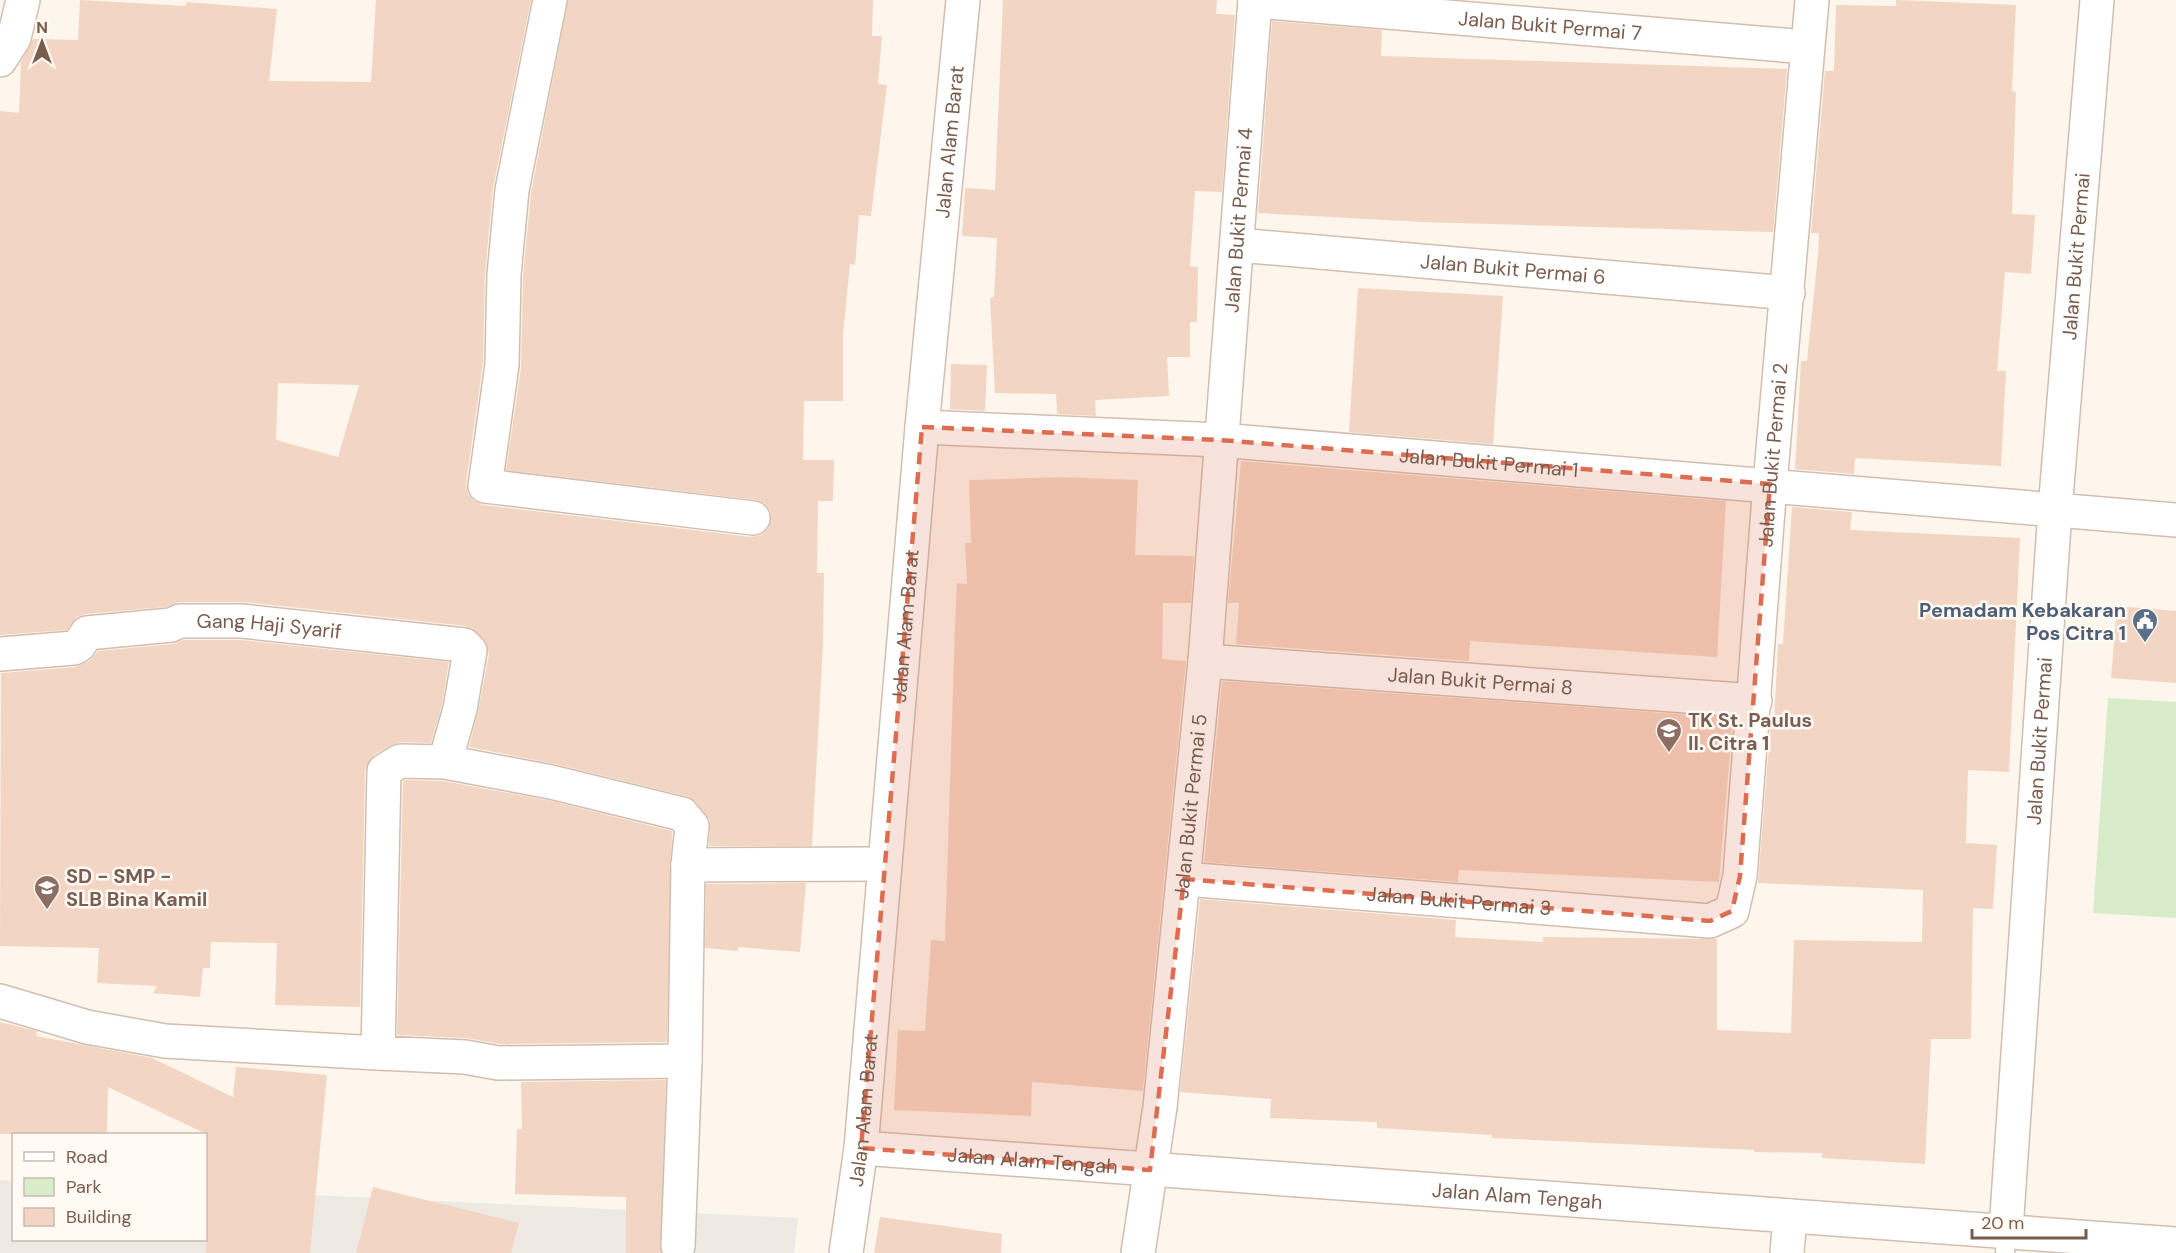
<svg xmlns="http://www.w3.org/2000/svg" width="2176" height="1253" font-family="'DM Sans',sans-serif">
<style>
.industrial{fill:#efe9e4}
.green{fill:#d8ecc9}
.building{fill:#f3d5c3;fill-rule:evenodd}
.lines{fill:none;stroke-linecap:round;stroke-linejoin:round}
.lane-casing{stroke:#d1beb0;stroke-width:21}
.street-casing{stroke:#d1beb0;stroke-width:36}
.secondary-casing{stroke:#d6c0b0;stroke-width:36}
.lane{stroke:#fff;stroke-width:18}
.street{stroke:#fff;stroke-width:33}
.secondary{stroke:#fff;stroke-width:33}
.marked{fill:#dc6d51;fill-opacity:0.2;stroke:#dc6d51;stroke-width:4.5;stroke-dasharray:12 8;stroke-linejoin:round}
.labels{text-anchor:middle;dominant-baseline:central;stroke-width:5;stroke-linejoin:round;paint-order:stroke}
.street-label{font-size:20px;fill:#7a5c4d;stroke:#fffaf3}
.service-label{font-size:20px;font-weight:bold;fill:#4e5e75;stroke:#fffaf3;text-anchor:end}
.education-label{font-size:20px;font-weight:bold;fill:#785e54;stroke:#fffaf3;text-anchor:start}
</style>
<rect width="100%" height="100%" fill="#fdf6ec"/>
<path class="industrial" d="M 0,1180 L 13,1181 L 14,1240 L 206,1240 L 206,1190 L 798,1218 L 794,1253 L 0,1253 Z"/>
<path class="green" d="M 2108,698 L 2176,702 L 2176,918 L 2093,913 Z"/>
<path class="building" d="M 80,0 L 186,6 L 186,2 L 277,9 L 269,81 L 371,82 L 376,0 L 531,0 L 493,188 L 485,273 L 483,363 L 466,483 L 468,494 L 474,501 L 483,505 L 751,537 L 761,535 L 768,529 L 771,521 L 770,510 L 764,503 L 756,500 L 506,470 L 521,368 L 523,276 L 531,193 L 568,0 L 873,0 L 872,36 L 882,36 L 878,84 L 887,85 L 871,216 L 859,215 L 855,265 L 850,264 L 843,334 L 843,401 L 804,401 L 803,460 L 834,460 L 833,501 L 818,501 L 817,573 L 824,573 L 823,645 L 812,846 L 709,846 L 710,820 L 696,802 L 686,796 L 555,764 L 469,747 L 478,712 L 489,654 L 483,638 L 466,626 L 244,602 L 180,602 L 166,607 L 85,614 L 77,617 L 67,630 L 0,635 L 0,111 L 19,113 L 21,62 L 33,39 L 78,40 ZM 278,383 L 359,385 L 338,457 L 276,440 Z
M 1003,0 L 1217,0 L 1216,14 L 1235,15 L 1222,192 L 1195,191 L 1190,266 L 1198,267 L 1197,322 L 1190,322 L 1190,357 L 1167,357 L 1169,396 L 1095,400 L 1096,416 L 1057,414 L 1056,394 L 995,393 L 990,298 L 994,297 L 997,238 L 962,236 L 965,188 L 995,190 Z
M 1896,0 L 2016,5 L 2012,91 L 2016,92 L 2012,214 L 2035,215 L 2031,274 L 2005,272 L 1997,371 L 2006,371 L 2001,466 L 1855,458 L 1854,474 L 1795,469 L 1801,361 L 1807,361 L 1818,255 L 1819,233 L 1811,233 L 1825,71 L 1834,71 L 1836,5 L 1896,6 Z
M 1272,21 L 1382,30 L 1381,56 L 1787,69 L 1773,232 L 1422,222 L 1258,213 Z
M 1358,288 L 1503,296 L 1493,444 L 1349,432 Z
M 951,364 L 987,365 L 985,411 L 950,409 Z
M 1241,461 L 1726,501 L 1717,657 L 1470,641 L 1469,661 L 1236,644 L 1239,603 L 1228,603 Z
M 1061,477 L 1138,480 L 1135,555 L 1194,556 L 1191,603 L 1163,603 L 1162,659 L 1186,661 L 1143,1091 L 1032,1082 L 1031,1116 L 894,1110 L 898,1030 L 925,1031 L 931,940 L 945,941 L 955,626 L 957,583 L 967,584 L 965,543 L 971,543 L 969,480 Z
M 1792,507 L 1852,512 L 1850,530 L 2020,538 L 2009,772 L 1968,770 L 1966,843 L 1997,845 L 1993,909 L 1973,908 L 1971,1039 L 1931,1039 L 1925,1164 L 1822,1158 L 1822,1153 L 1754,1152 L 1754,1150 L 1492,1138 L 1492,1135 L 1377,1128 L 1377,1122 L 1270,1118 L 1271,1099 L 1180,1092 L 1200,899 L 1456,920 L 1455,937 L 1543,942 L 1543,937 L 1717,939 L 1717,1030 L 1791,1033 L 1794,940 L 1922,942 L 1923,890 L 1758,883 L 1771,719 L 1774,720 L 1778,644 L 1783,644 Z
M 2117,606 L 2176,611 L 2176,683 L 2111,678 Z
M 184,640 L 241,640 L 449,662 L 442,705 L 431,743 L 400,742 L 391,745 L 374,755 L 365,770 L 360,1007 L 275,1005 L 277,943 L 211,942 L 210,968 L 203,968 L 200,997 L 153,993 L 157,986 L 97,983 L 99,948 L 0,946 L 1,673 L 76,667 L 89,661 L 98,651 L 173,644 Z
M 1222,681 L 1733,718 L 1719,882 L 1459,870 L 1458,882 L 1204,862 Z
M 405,780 L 443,781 L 547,800 L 672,831 L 667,1042 L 500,1044 L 466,1038 L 397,1035 L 403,782 Z
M 806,883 L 800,952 L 738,947 L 738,951 L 705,948 L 706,884 Z
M 0,1022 L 37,1031 L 36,1036 L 152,1058 L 233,1097 L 236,1067 L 327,1075 L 310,1253 L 206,1253 L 206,1134 L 108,1087 L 107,1134 L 0,1134 Z
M 666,1080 L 661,1253 L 626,1253 L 626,1197 L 515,1194 L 517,1129 L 522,1129 L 521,1082 Z
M 373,1187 L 519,1223 L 511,1253 L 356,1253 Z
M 880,1217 L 1002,1234 L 1001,1253 L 874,1253 Z"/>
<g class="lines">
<defs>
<path id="lane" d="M 2005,1253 L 2006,1230"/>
<g id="street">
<path d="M 550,0 L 512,190 L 504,275 L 502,365 L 485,486 L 753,518"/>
<path id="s1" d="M 1255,1 L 1807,47"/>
<path id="s2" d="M 1238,245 L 1788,293"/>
<path id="s3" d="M 922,427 L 1220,440 L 2176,520"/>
<path id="s4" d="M 0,654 L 74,648 L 79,645 L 87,633 L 171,625 L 180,621 L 242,621 L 464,645 L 470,651 L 460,709 L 445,762 L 551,782 L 682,814 L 692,826 L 688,865 L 685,1061 L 498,1063 L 465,1057 L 378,1053 L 384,771 L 400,761 L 445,762"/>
<path id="s5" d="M 1205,661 L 1755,701"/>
<path d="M 688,865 L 884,864"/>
<path id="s6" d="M 1184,879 L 1710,921 L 1732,911 L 1740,876 L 1770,484 L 1812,0"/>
<path d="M 0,1001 L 87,1027 L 165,1041 L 378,1053"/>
<path id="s7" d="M 861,1148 L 2176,1244"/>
<path id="s8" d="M 2006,1230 L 2055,510 L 2097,0"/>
<path d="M 678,1246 L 685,1061"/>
<path id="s9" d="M 846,1253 L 861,1148 L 922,427 L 963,0"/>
<path id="s10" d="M 1138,1253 L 1160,1107 L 1205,661 L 1255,0"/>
<path d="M 1787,1253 L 1790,1216"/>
</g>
<path id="secondary" d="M 0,60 L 14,38 L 23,0"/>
</defs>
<use href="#lane" class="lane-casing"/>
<use href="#street" class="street-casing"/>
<use href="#secondary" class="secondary-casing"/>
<use href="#lane" class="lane"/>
<use href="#street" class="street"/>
<use href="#secondary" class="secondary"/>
</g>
<path class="marked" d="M 922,427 L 1220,440 L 1770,484 L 1740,876 L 1732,911 L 1710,921 L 1184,879 L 1150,1170 L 861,1148 Z"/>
<defs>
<symbol id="civic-pin" viewBox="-11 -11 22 30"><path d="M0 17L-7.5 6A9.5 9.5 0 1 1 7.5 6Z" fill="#5c6f8a" stroke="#fffaf3"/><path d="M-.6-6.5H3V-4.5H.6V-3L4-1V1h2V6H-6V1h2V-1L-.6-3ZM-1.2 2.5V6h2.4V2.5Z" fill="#fff"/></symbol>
<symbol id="school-pin" viewBox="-11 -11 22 30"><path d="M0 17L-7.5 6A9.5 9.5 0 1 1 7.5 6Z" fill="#8d6e63" stroke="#fffaf3"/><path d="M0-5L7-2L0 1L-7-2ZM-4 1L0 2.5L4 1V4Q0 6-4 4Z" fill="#fff"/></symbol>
</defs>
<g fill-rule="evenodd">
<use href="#civic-pin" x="2130" y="606" width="30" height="40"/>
<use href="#school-pin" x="1654" y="716" width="30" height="40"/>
<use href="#school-pin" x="32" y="873" width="30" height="40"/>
</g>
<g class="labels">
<g class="street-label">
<text stroke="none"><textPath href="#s1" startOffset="296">Jalan Bukit Permai 7</textPath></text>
<text stroke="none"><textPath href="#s9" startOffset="1116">Jalan Alam Barat</textPath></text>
<text stroke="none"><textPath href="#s10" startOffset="1038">Jalan Bukit Permai 4</textPath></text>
<text stroke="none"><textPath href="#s8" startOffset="976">Jalan Bukit Permai</textPath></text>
<text stroke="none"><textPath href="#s2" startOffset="276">Jalan Bukit Permai 6</textPath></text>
<text stroke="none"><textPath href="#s6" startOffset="1010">Jalan Bukit Permai 2</textPath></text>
<text stroke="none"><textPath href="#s3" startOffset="568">Jalan Bukit Permai 1</textPath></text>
<text stroke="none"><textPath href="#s4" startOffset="278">Gang Haji Syarif</textPath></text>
<text stroke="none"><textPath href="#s9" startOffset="630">Jalan Alam Barat</textPath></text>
<text stroke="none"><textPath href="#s5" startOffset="276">Jalan Bukit Permai 8</textPath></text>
<text stroke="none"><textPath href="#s8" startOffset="490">Jalan Bukit Permai</textPath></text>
<text stroke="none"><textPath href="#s10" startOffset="450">Jalan Bukit Permai 5</textPath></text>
<text stroke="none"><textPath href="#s6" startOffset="276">Jalan Bukit Permai 3</textPath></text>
<text stroke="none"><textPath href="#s9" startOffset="144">Jalan Alam Barat</textPath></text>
<text stroke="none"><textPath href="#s7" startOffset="172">Jalan Alam Tengah</textPath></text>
<text stroke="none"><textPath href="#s7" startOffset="658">Jalan Alam Tengah</textPath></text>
</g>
<g class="service-label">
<text x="2126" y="610">Pemadam Kebakaran<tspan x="2126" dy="23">Pos Citra 1</tspan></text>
</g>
<g class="education-label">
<text x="1688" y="720">TK St. Paulus<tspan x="1688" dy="23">II. Citra 1</tspan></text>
<text x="66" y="876">SD - SMP -<tspan x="66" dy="23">SLB Bina Kamil</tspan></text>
</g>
</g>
<rect x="12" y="1133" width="195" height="108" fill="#fffaf3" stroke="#cabbb1" stroke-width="1.5"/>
<rect x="24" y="1152" width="30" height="9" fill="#ffffff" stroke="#cabbb1" stroke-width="1.5"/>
<text x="66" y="1163" font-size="18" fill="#7a5c4d">Road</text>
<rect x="24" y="1178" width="30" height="18" fill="#d8ecc9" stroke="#cabbb1" stroke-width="1.5"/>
<text x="66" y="1193" font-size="18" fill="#7a5c4d">Park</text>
<rect x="24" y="1208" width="30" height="18" fill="#f3d5c3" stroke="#cabbb1" stroke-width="1.5"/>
<text x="66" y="1223" font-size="18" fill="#7a5c4d">Building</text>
<g transform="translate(42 42)" stroke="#fffaf3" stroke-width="4.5" paint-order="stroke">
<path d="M0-4.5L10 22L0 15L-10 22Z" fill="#7a5c4d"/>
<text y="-9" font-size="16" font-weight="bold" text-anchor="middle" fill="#7a5c4d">N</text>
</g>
<path d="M1972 1229v9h114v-9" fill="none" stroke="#7a5c4d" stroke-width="3"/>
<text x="1981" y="1229" font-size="18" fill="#7a5c4d" stroke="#fffaf3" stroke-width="4.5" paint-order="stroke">20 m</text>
</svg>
